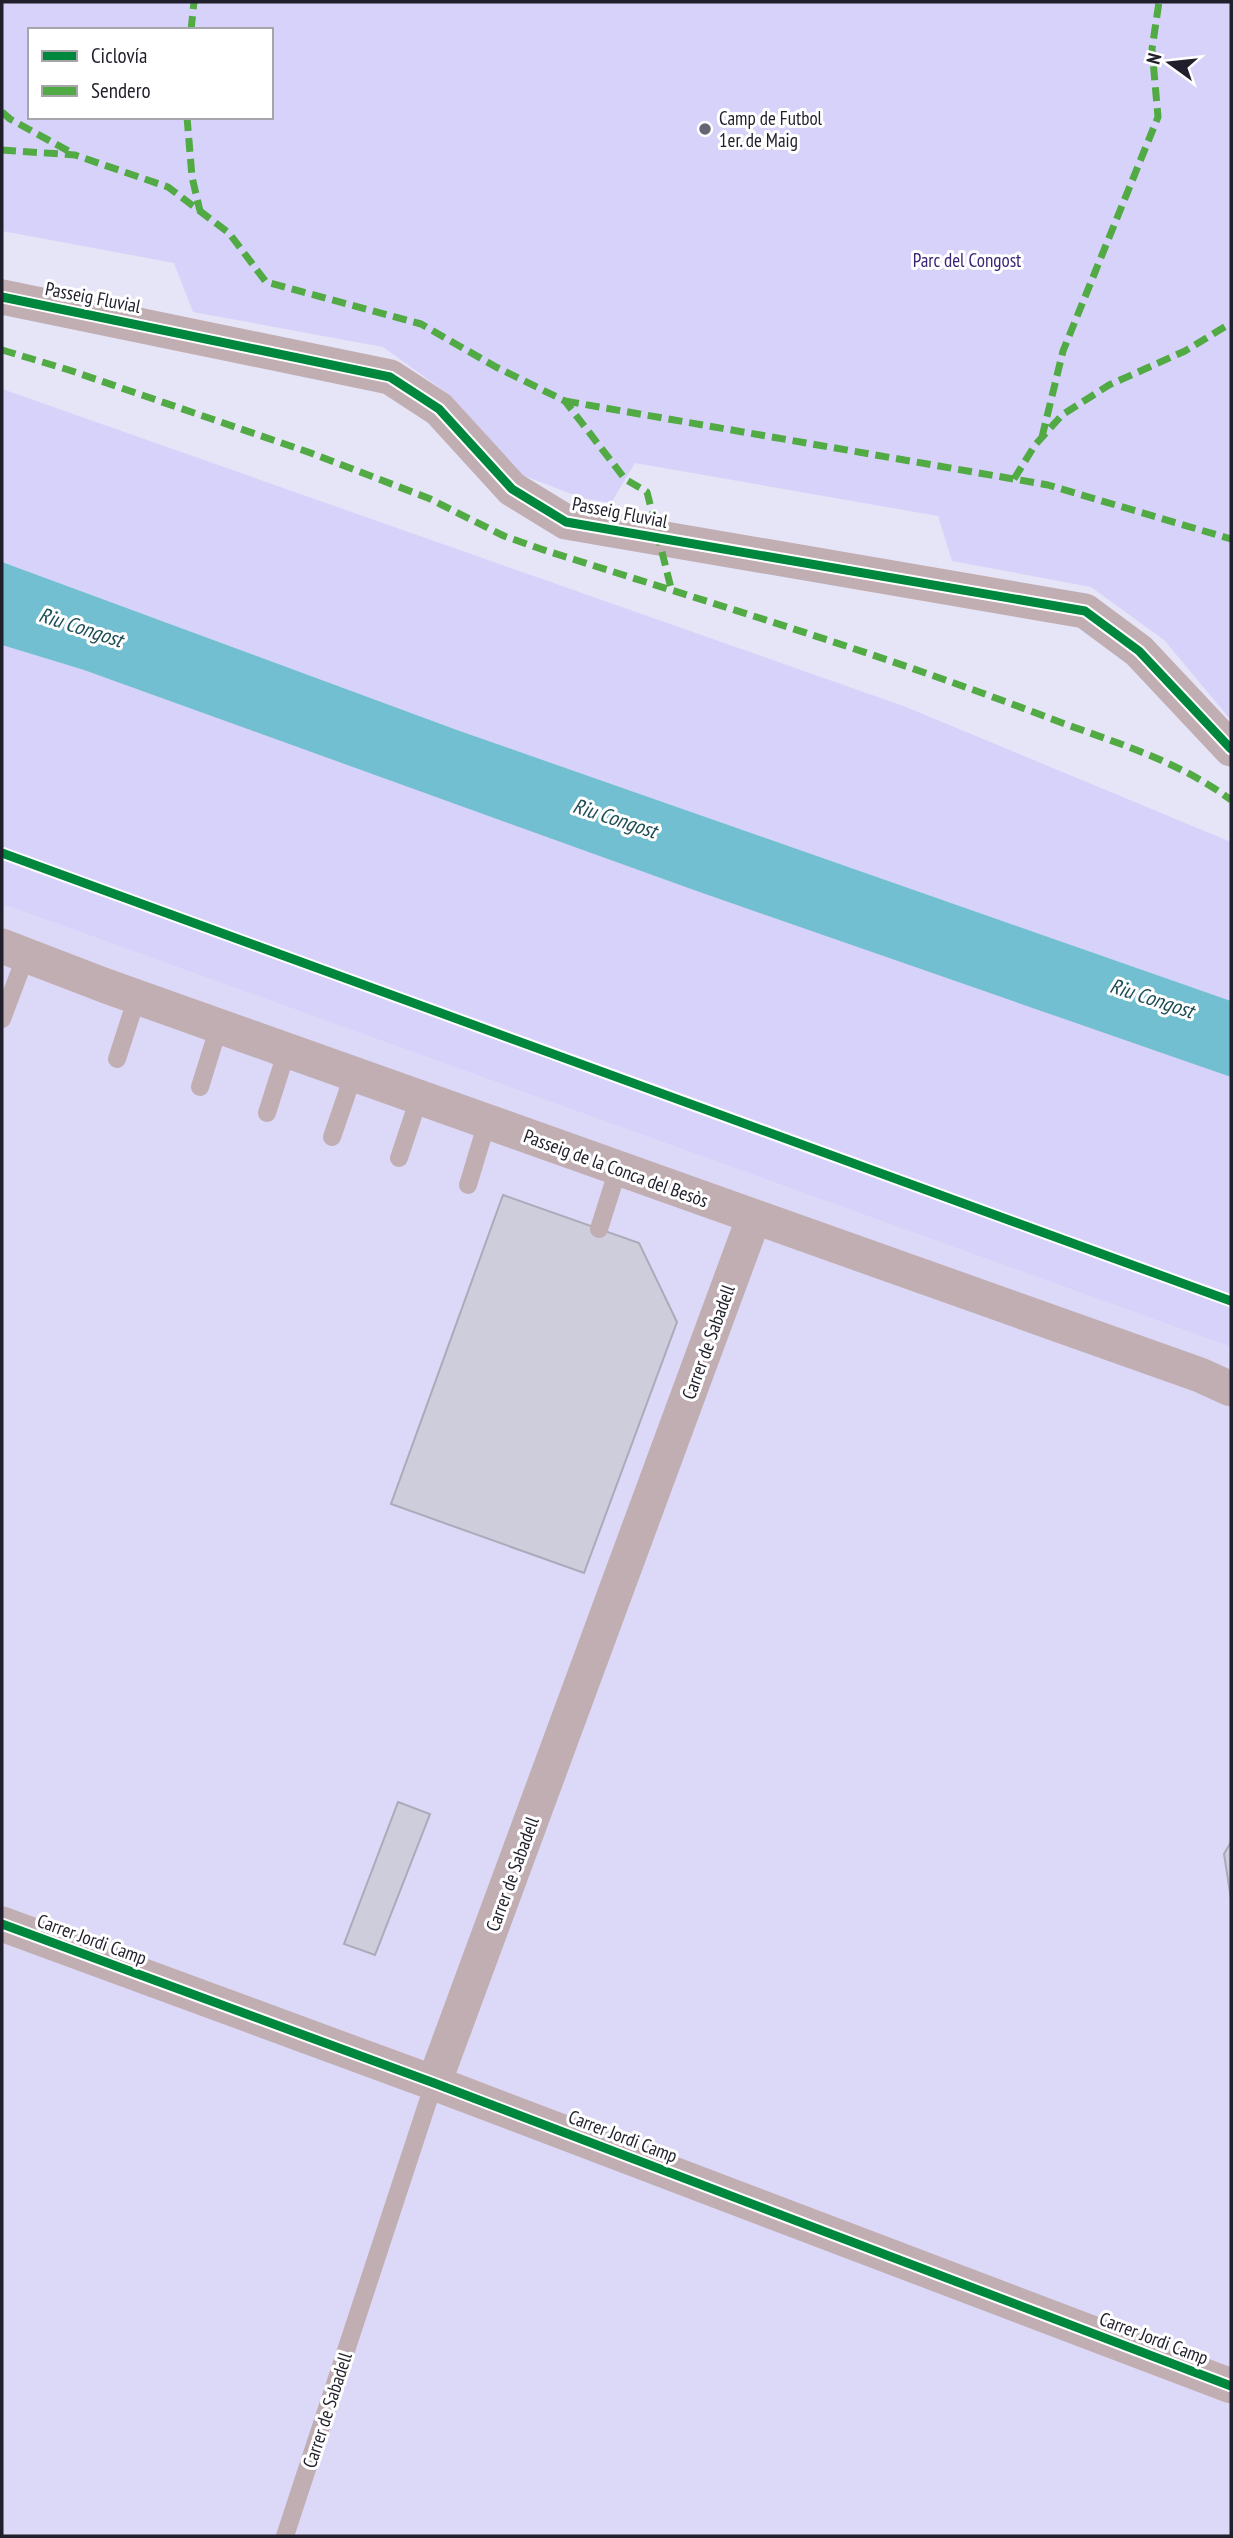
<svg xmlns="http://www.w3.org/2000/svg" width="1233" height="2538" font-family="'PT Sans Narrow',sans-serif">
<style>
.built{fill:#dcd9f8}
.green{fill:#d7d2fa;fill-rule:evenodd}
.water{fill:#71bfd0}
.building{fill:#cdcddc;stroke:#abaab9;stroke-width:2}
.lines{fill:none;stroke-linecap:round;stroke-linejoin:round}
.service{stroke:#c1aeb2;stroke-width:18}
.minor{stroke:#c1aeb2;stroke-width:35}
.quiet{stroke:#52aa44;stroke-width:7;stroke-dasharray:14 7;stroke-linecap:butt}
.cycleway-casing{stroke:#fff;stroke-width:13}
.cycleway{stroke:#00873e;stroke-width:9}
.poi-dot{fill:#656472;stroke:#fff;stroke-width:2.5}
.labels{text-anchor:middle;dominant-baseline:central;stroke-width:6;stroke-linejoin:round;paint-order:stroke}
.poi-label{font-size:19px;fill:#201f2b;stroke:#fff;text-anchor:start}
.park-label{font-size:19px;fill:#3a2475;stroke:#fff}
.street-label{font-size:19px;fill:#201f2b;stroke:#fff}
.water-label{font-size:21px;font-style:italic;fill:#1d4d55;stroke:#fff}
</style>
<rect width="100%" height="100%" fill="#e6e4f7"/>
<path class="built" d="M 2,904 L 1231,1347 L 1231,2536 L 2,2536 Z"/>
<path class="green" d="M 2,2 L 1231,2 L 1231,720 L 1164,640 L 1091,587 L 952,561 L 938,516 L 635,463 L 611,503 L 582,498 L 522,475 L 447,393 L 383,347 L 193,312 L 174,263 L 2,231 ZM 30,30 L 271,30 L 271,117 L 30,117 Z
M 2,389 L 906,707 L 1231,842 L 1231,1001 L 457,730 L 2,562 Z
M 2,645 L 84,670 L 1231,1077 L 1231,1347 L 2,904 Z"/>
<path class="water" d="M 2,562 L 457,730 L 1231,1001 L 1231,1077 L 694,890 L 84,670 L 2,645 Z"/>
<path class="building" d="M 503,1195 L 639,1243 L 677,1322 L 584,1573 L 391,1504 Z
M 398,1802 L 430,1814 L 375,1955 L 344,1944 Z
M 1231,1842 L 1231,1899 L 1224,1854 Z"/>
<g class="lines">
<path class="service" d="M 2,1019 L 26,955
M 117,1059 L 137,997
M 200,1087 L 219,1026
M 267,1113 L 287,1050
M 332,1137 L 354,1073
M 399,1158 L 419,1098
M 468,1185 L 487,1122
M 599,1229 L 618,1169
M 285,2536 L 434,2083"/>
<path class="minor" d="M 2,297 L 390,377 L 439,409 L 512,489 L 566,522 L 1085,611 L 1139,651 L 1231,749
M 2,946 L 106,986 L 1200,1375 L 1231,1389
M 2,1924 L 434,2083 L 1231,2386
M 434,2083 L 754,1217"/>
<path class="quiet" d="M 191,30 L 194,2
M 2,112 L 10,119 L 72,153
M 187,117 L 192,177 L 200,211
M 2,150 L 75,155 L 168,187 L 229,233 L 266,282 L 421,324 L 496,367 L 565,401 L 625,479 L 647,492 L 671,588
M 2,350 L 69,370 L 308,452 L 428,498 L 504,536 L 541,549 C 711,603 882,654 1049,718 C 1112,742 1176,759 1231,800
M 565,401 L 1048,485 L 1231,539
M 1042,437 L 1063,351 L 1158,117 L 1152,49 L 1159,2
M 1014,479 L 1035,445 L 1062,415 L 1109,385 L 1185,351 L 1231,323"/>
<defs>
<path id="cycleway" d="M 2,297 L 390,377 L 439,409 L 512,489 L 566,522 L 1085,611 L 1139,651 L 1231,749
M 2,853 L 1231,1301
M 2,1924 L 434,2083 L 1231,2386"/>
</defs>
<use href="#cycleway" class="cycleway-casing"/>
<use href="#cycleway" class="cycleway"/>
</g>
<circle class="poi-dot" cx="705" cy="129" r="7"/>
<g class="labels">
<g class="poi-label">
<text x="719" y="118">Camp de Futbol<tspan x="719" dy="22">1er. de Maig</tspan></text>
</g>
<g class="park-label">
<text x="967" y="260">Parc del Congost</text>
</g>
<g class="street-label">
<text transform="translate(93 297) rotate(11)">Passeig Fluvial</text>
<text transform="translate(620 512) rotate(11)">Passeig Fluvial</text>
<text transform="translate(616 1168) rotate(20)">Passeig de la Conca del Besòs</text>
<text transform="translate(708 1342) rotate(-70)">Carrer de Sabadell</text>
<text transform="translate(512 1874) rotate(-70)">Carrer de Sabadell</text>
<text transform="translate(92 1939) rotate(20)">Carrer Jordi Camp</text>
<text transform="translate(623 2136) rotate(21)">Carrer Jordi Camp</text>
<text transform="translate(1154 2338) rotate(21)">Carrer Jordi Camp</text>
<text transform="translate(327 2410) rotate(-72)">Carrer de Sabadell</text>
</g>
<g class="water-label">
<text transform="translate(81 627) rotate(18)">Riu Congost</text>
<text transform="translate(615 818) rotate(18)">Riu Congost</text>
<text transform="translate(1152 998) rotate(18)">Riu Congost</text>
</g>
</g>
<rect width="1233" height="2538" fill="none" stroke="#201f2b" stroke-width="7"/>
<rect x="28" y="28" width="245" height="91" fill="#ffffff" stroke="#a6a5aa" stroke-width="2"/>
<rect x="42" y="51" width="35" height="10" fill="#00873e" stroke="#a6a5aa" stroke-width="2"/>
<text x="91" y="63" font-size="21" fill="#201f2b">Ciclovía</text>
<rect x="42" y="86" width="35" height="10" fill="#52aa44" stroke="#a6a5aa" stroke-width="2"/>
<text x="91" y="98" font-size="21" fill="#201f2b">Sendero</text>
<g transform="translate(1170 63) rotate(285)" stroke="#ffffff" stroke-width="5" paint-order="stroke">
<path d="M0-5L12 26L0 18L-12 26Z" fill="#201f2b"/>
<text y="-10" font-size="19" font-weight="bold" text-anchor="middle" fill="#201f2b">N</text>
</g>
</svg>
